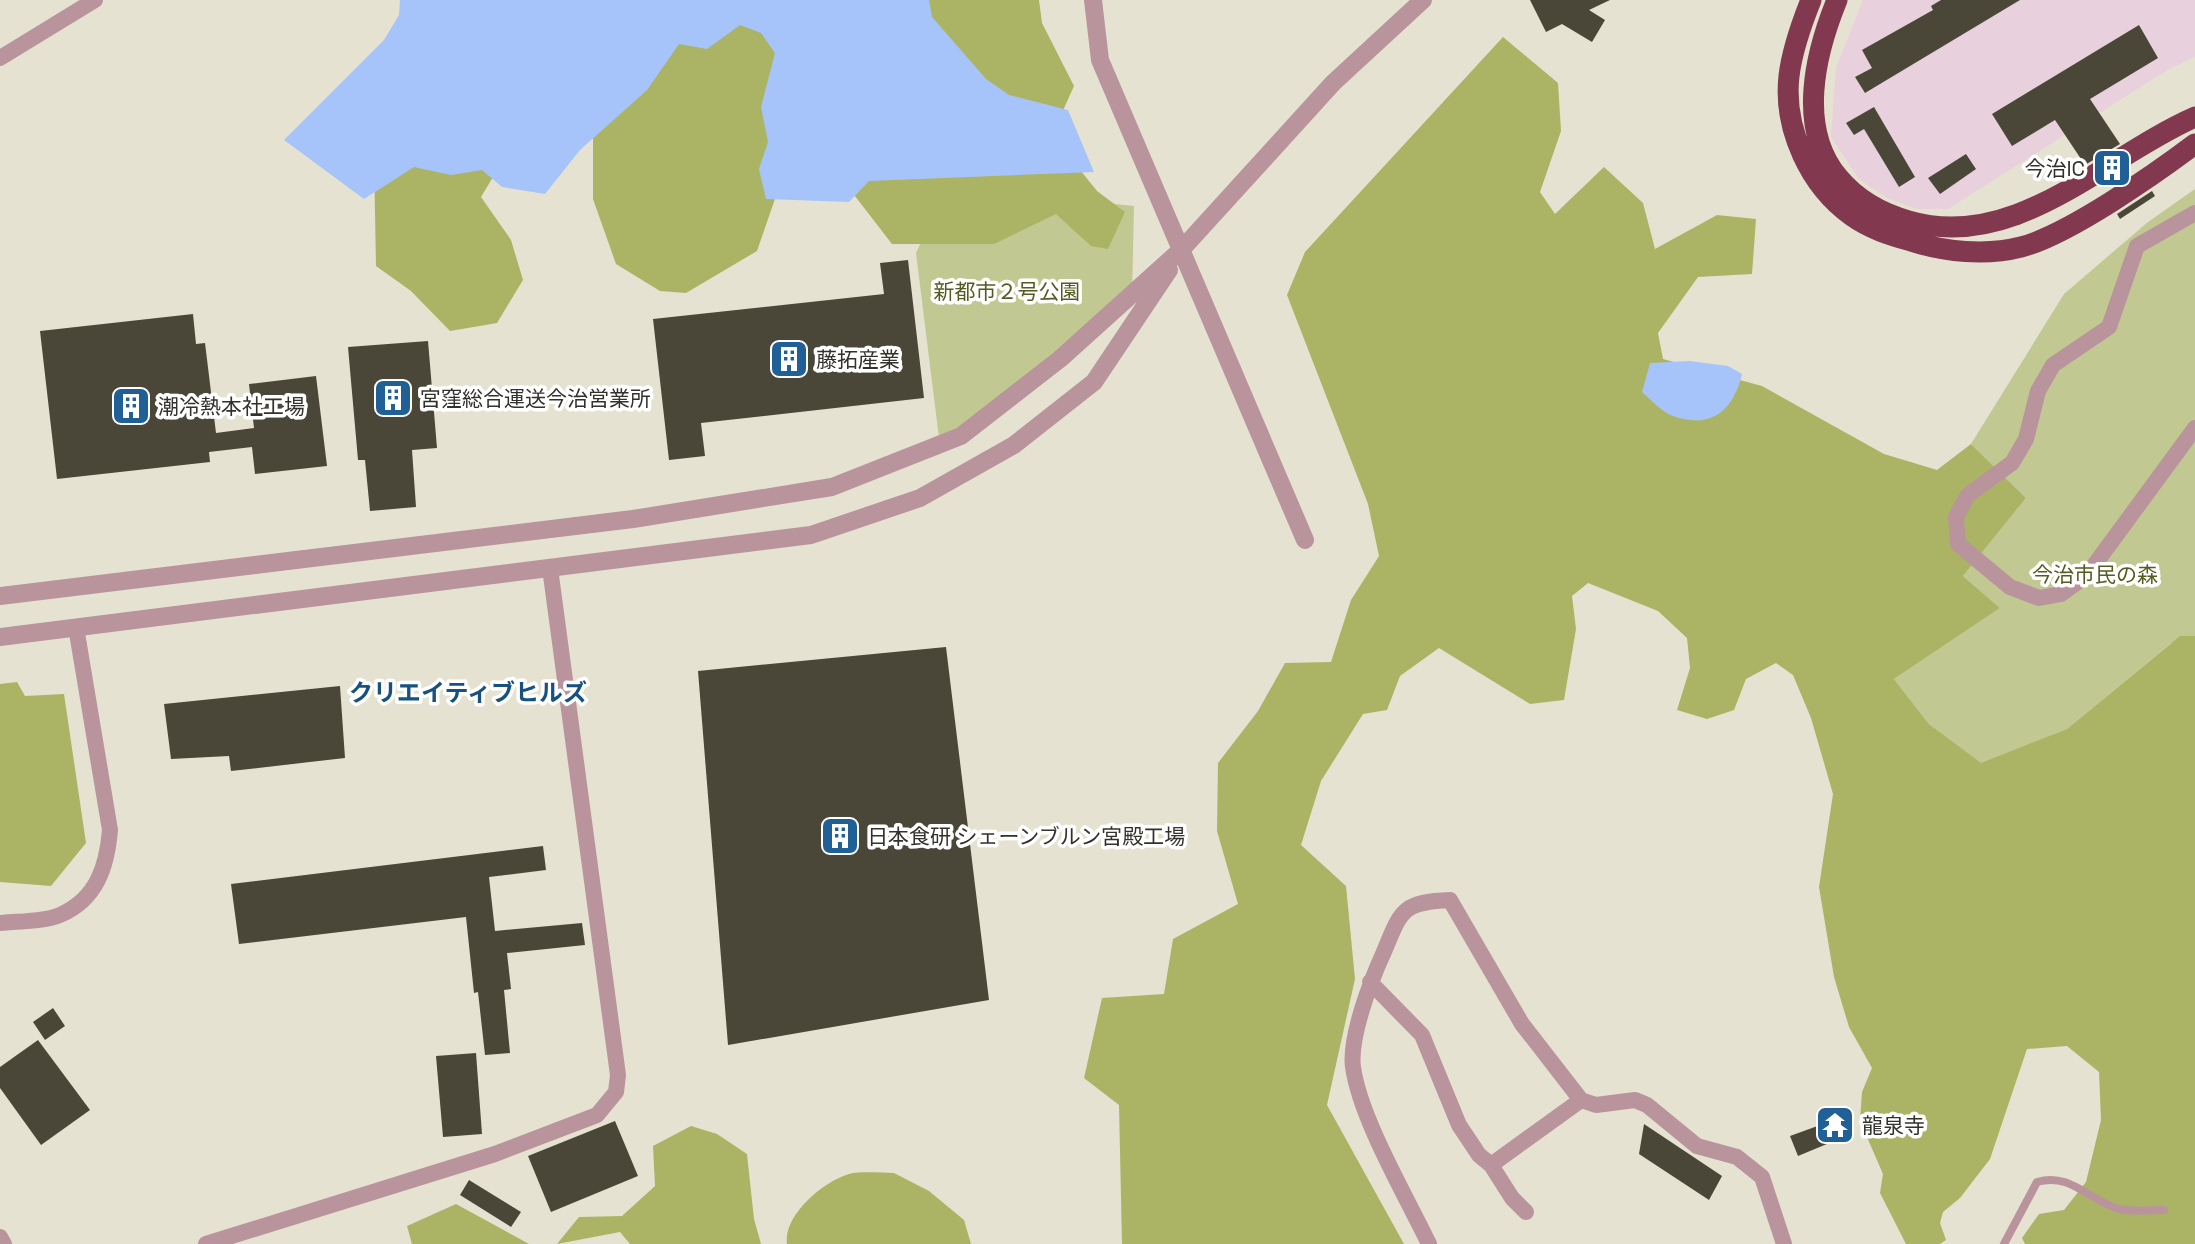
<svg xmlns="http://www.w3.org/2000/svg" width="2195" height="1244" font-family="'Space Grotesk','Noto Sans JP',sans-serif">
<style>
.commercial{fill:#e8d0dc}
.green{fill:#c1c892}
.forest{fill:#abb464}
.water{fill:#a7c4fa}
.building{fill:#4a4739}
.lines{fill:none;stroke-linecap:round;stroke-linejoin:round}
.service{stroke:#ba949c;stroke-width:8}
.minor{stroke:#ba949c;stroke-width:16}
.tertiary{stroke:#ba949c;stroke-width:18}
.motorway{stroke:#82384f;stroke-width:21}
.labels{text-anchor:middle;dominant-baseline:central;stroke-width:7;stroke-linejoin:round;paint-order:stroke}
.poi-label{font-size:21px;fill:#33312b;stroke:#fff;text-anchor:start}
.park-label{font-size:21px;fill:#565c21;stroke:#fff}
.quarter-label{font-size:24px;font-weight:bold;fill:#165181;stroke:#fff}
</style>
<rect width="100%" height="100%" fill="#e6e2d1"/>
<path class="commercial" d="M 1863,0 L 2195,0 L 2195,57 L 2169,69 L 1948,209 L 1917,209 L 1887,198 L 1859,179 L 1831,137 L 1836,68 Z"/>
<path class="green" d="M 2195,189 L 2195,731 L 2171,643 L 2067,729 L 1981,764 L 1929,724 L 1894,679 L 2000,608 L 1963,576 L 2026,498 L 1971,444 L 2064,294 L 2148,222 Z
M 1085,201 L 1134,206 L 1132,296 L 979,422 L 939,438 L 916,253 L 933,217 Z"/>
<path class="forest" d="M 709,0 L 1039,0 L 1042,23 L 1074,86 L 1052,135 L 1097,191 L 1125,212 L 1108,249 L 1091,246 L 1056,214 L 994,244 L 892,244 L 831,165 L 786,167 L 757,251 L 686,293 L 660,291 L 616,264 L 593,199 L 593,111 L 505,157 L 481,197 L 511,240 L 523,280 L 497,323 L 450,331 L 411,291 L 376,266 L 374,159 Z
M 1503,37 L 1558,83 L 1561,131 L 1540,192 L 1555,214 L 1604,167 L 1643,203 L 1655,249 L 1717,215 L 1756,219 L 1752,274 L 1698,277 L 1658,333 L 1663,359 L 1762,386 L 1884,454 L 1937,470 L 1971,444 L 2026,498 L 1963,576 L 2000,608 L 1894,679 L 1929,724 L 1981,763 L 2067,729 L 2180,636 L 2195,636 L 2195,1244 L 2025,1244 L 2022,1238 L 2039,1214 L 2064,1210 L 2086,1182 L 2101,1120 L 2099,1072 L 2067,1046 L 2027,1049 L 1990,1159 L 1960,1198 L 1943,1212 L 1940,1223 L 1946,1240 L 1940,1244 L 1906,1244 L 1880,1193 L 1883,1174 L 1860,1121 L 1862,1092 L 1872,1068 L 1849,1027 L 1834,977 L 1819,887 L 1833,794 L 1811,718 L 1793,675 L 1776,663 L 1746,679 L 1734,710 L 1707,719 L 1677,710 L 1690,668 L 1687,638 L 1658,611 L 1588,583 L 1572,596 L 1576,629 L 1564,700 L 1530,704 L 1439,648 L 1400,676 L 1387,710 L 1363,714 L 1321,781 L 1301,845 L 1346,886 L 1355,979 L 1327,1105 L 1404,1244 L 1122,1244 L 1119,1105 L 1084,1078 L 1102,998 L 1164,994 L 1173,939 L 1238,904 L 1217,831 L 1218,763 L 1258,711 L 1285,663 L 1331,662 L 1351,600 L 1379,556 L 1368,504 L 1287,295 L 1305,252 Z
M 17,682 L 25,696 L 64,694 L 86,843 L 51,886 L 0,882 L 0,684 Z
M 691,1126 L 717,1134 L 747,1154 L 754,1219 L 761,1244 L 630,1244 L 620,1232 L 557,1244 L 579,1217 L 622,1216 L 655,1186 L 653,1146 Z
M 894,1173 L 929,1191 L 964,1220 L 971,1244 L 787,1244 C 783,1216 822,1182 849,1174 C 862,1171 880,1173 894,1173 Z
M 456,1204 L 529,1244 L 412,1244 L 407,1226 Z"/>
<path class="water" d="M 400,0 L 929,0 L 932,17 L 986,79 L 1009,95 L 1068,110 L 1094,172 L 869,181 L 849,202 L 766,199 L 759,169 L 768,142 L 761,107 L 775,53 L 761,33 L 740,25 L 707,49 L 679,44 L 647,90 L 580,150 L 545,194 L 502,187 L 482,170 L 451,175 L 414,167 L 364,199 L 284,140 L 384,40 L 399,15 Z
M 1690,361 L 1728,366 L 1742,374 C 1734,409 1712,430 1673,416 C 1662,412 1651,400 1642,392 L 1650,363 Z"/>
<path class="building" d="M 1530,0 L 1610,0 L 1589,10 L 1605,20 L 1592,42 L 1562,24 L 1546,32 Z
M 1941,0 L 2020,0 L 1865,93 L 1855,77 L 1872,68 L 1862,50 L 1933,10 L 1931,6 Z
M 2139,25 L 2158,58 L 2090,99 L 2120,144 L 2085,165 L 2055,120 L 2012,146 L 1992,114 Z
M 1874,107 L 1915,177 L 1899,187 L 1864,129 L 1854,135 L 1846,123 Z
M 1966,154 L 1976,169 L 1940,194 L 1928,178 Z
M 2152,191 L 2155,196 L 2120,219 L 2117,214 Z
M 908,260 L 924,398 L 701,423 L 705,456 L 669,460 L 653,319 L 884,294 L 880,263 Z
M 193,314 L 196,344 L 205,343 L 216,433 L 254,428 L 249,384 L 316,376 L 327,466 L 255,474 L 252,447 L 209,452 L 210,462 L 57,479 L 40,331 Z
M 428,341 L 437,448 L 412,450 L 416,507 L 370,511 L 365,460 L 358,460 L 348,347 Z
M 946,647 L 989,1000 L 728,1045 L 698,671 Z
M 340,686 L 345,758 L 231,771 L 229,756 L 171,759 L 164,704 Z
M 543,846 L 546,870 L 489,877 L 495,931 L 582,923 L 585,945 L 507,953 L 511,989 L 504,990 L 510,1053 L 485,1055 L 478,992 L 474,993 L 466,917 L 239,944 L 231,884 Z
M 53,1008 L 65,1026 L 45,1040 L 33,1022 Z
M 38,1040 L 90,1110 L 41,1145 L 0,1088 L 0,1067 Z
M 476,1053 L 482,1134 L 443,1137 L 436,1056 Z
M 1839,1108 L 1851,1134 L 1798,1156 L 1790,1136 L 1823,1124 L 1820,1116 Z
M 615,1121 L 638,1176 L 551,1212 L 528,1156 Z
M 1644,1124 L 1722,1176 L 1709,1200 L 1639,1154 Z
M 469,1180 L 521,1212 L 511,1227 L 460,1195 Z"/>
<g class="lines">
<path class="service" d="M 2004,1244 L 2037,1182 C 2071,1172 2089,1201 2119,1209 C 2133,1212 2151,1210 2164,1210"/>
<path class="minor" d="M 0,58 L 95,0
M 2195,213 L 2137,246 L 2109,327 L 2053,365 L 2038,391 L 2026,439 L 2012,463 L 1968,495 L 1956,517 L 1958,544 L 2010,587 L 2039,598 L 2061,594 L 2087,575 L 2195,428
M 0,923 C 18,921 44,922 60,915 C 97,899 107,866 110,830 L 76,627
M 1370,982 L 1422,1035 L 1459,1125 L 1479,1155 L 1491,1165 L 1512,1198 L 1526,1212
M 1491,1165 L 1581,1100
M 0,1237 L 4,1244
M 206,1244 L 495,1154 L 597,1115 L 616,1092 L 618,1075 L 550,568
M 1429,1244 C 1406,1196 1360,1118 1353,1067 C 1349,1038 1371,980 1383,954 C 1401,912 1400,902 1450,900 L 1522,1024 L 1581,1100 L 1596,1105 L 1635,1100 L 1647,1105 L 1697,1146 L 1737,1157 L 1762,1177 L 1784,1244"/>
<path class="tertiary" d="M 1093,0 L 1100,60 L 1305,540
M 0,596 L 633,519 L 832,487 L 961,436 L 1060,359 L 1182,249 L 1333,83 L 1423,0
M 0,637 L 811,535 L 920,498 L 1014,445 L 1094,382 L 1169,270"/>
<path class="motorway" d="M 1811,0 C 1801,25 1792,50 1789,76 C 1783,129 1810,186 1852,216 C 1870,229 1890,235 1911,241 C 1945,252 1986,256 2021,247 C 2068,235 2155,174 2195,144
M 1837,0 C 1815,54 1797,128 1838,177 C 1857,200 1880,213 1909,221 C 2016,252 2104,157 2195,117"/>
</g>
<defs>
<symbol id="building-square" viewBox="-11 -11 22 22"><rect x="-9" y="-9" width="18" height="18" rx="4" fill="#206096" stroke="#fff"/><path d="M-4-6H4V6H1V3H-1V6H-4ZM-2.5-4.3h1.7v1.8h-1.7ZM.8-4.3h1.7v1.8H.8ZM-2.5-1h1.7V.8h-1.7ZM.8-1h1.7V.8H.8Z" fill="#fff"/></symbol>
<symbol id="temple-square" viewBox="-11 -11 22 22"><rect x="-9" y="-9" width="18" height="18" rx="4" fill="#206096" stroke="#fff"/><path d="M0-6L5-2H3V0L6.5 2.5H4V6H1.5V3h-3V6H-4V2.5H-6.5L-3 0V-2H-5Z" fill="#fff"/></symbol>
</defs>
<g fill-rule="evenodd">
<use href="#building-square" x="2090" y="146" width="44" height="44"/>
<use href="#building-square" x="767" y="337" width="44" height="44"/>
<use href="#building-square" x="371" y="376" width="44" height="44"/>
<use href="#building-square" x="109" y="384" width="44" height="44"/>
<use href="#building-square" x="818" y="814" width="44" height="44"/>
<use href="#temple-square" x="1813" y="1103" width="44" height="44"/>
</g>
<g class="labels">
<g class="poi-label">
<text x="2085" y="168" text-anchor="end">今治IC</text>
<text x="816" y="359">藤拓産業</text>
<text x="420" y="398">宮窪総合運送今治営業所</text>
<text x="158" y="406">潮冷熱本社工場</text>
<text x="867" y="836">日本食研 シェーンブルン宮殿工場</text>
<text x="1862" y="1125">龍泉寺</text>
</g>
<g class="park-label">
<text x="1007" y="291">新都市２号公園</text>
<text x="2095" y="574">今治市民の森</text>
</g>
<g class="quarter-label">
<text x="468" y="692">クリエイティブヒルズ</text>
</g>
</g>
</svg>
